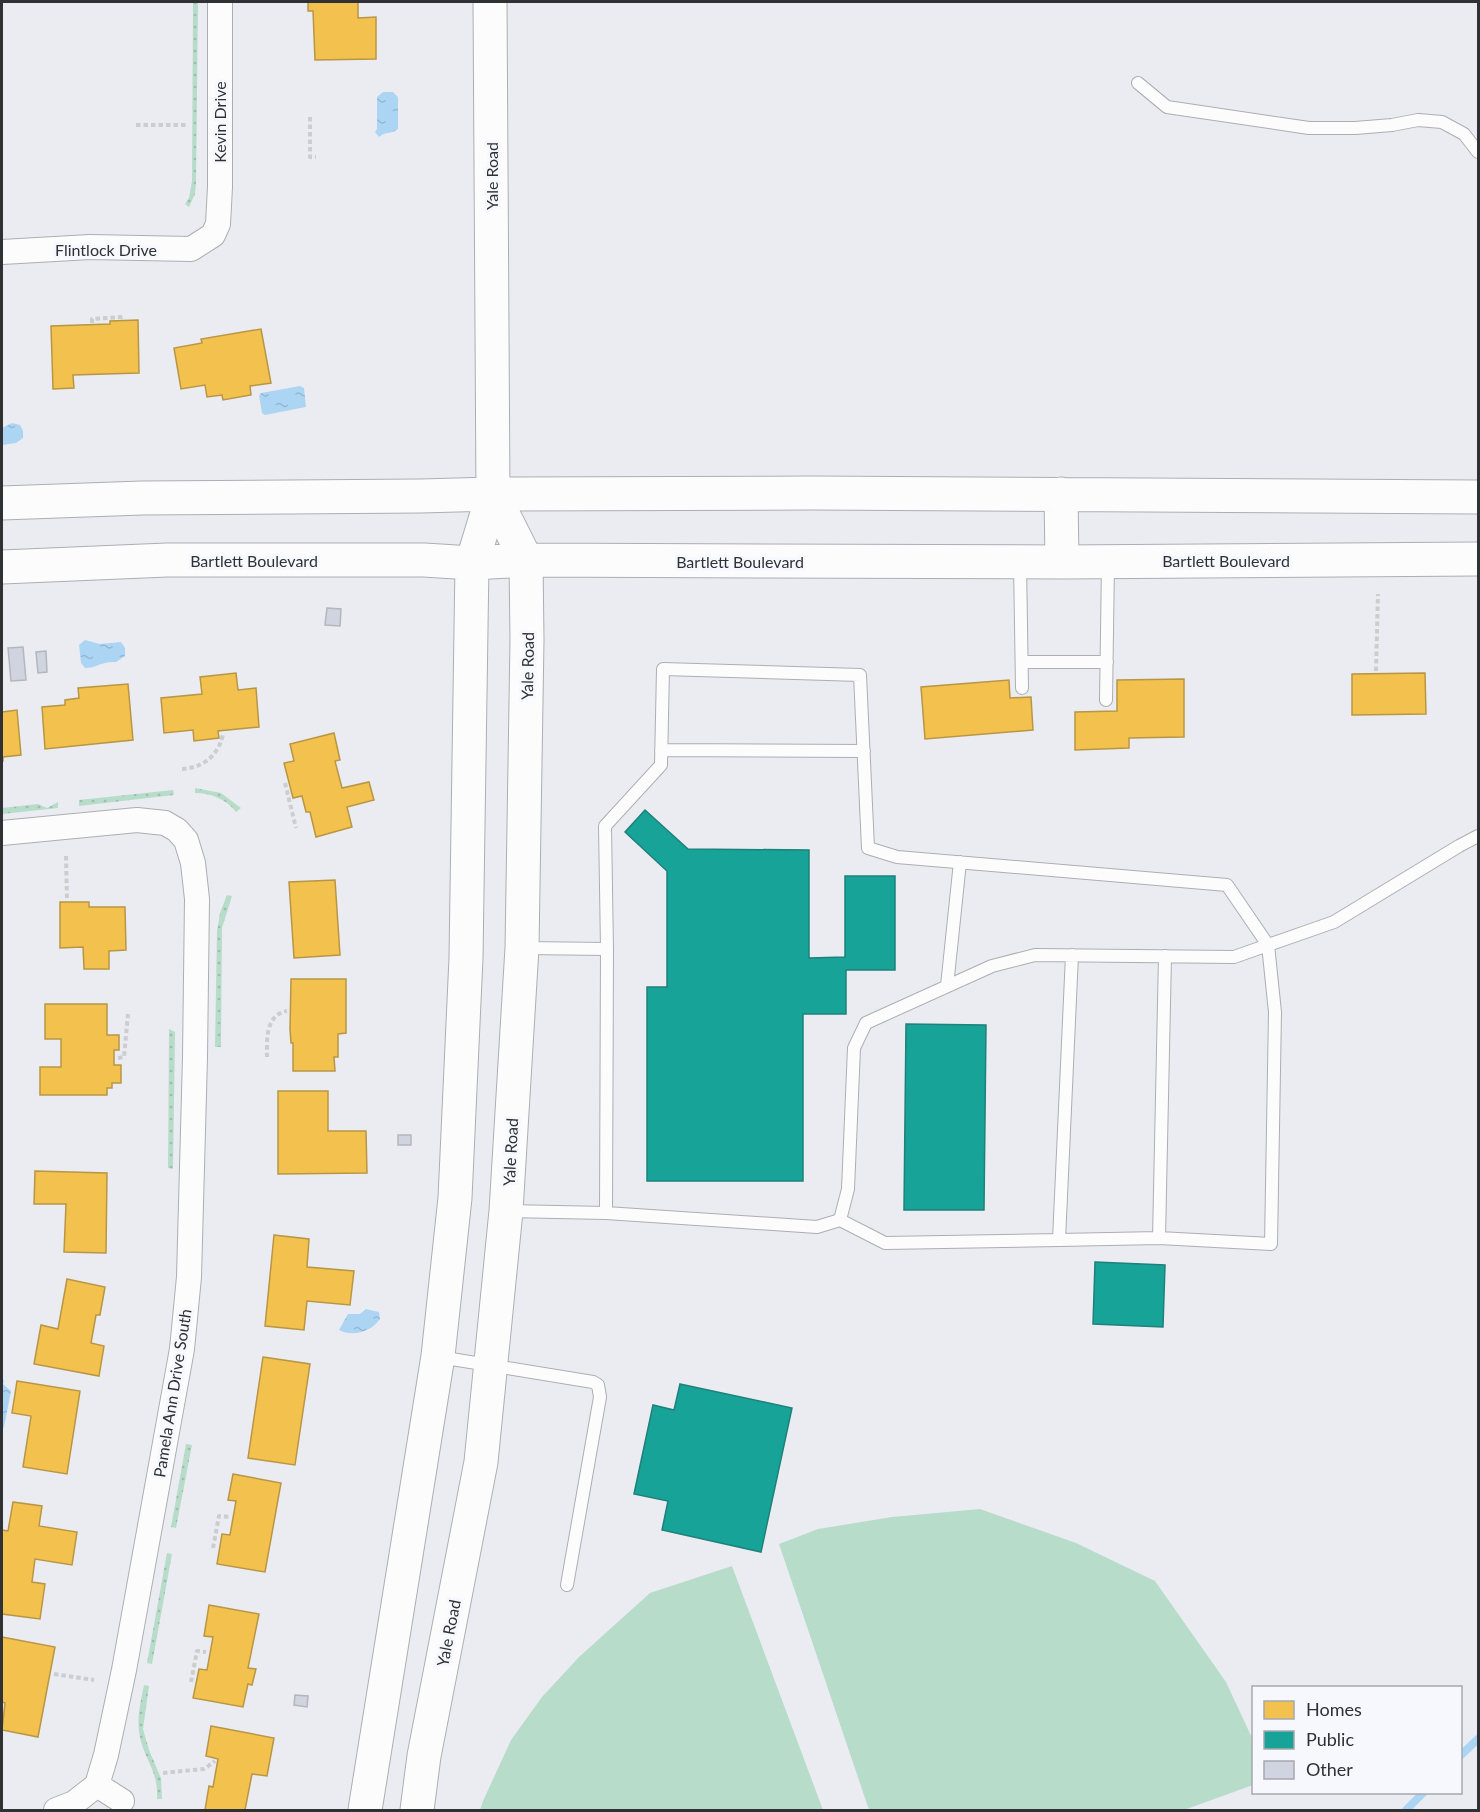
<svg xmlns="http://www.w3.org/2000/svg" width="1480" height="1812" font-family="Lato,sans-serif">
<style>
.grass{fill:url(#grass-dots)}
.park{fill:#b8dcca}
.water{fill:url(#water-ripples)}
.homes{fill:#f2c14e;stroke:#b89646;stroke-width:1.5}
.public{fill:#17a398;stroke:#1e817a;stroke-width:1.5}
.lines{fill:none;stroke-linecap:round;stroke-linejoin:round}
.stream{stroke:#acd5f4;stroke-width:8}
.building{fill:#d0d3e0;stroke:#b5b6ba;stroke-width:1.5}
.service-casing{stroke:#adaeb2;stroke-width:14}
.minor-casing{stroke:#adaeb2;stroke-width:26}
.secondary-casing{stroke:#adaeb2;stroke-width:35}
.path{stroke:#cccdcf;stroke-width:4;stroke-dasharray:4.5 3;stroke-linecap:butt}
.service{stroke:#fcfcfd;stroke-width:12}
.minor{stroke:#fcfcfd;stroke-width:24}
.secondary{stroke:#fcfcfd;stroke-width:33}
.labels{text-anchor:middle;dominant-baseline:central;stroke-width:6;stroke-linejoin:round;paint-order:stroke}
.street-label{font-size:16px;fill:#303134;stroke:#f7f8fe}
</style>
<defs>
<pattern id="grass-dots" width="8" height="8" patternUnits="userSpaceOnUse" patternTransform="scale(1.5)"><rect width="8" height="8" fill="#b8dcca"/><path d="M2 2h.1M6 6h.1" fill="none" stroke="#9ebdae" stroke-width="1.8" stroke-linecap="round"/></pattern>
<pattern id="water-ripples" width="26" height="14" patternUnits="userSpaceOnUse" patternTransform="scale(1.5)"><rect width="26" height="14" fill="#acd5f4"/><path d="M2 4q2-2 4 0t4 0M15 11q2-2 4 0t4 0" fill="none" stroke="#94b7d2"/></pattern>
</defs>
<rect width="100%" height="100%" fill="#ebecf1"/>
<path class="grass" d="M 193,2 L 198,2 L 196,182 L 195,194 L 189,207 L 185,204 L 189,198 L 192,181 Z
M 195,788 L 221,793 L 241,808 L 236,812 C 226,799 211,793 195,793 Z
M 173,790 L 174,795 L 79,806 L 79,800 Z
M 58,802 L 58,808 L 2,814 L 2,808 L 38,804 L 47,808 Z
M 227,895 L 232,896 L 222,928 L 221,1047 L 215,1047 L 217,931 L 220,913 Z
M 169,1029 L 175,1032 L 175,1035 L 173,1169 L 168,1168 Z
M 186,1444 L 192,1445 L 176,1528 L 171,1527 Z
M 167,1553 L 172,1554 L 152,1664 L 147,1663 Z
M 144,1685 L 149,1686 L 143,1729 L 149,1750 L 161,1778 L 162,1799 L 157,1799 C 159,1769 142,1758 139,1731 C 137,1716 141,1700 144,1685 Z"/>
<path class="park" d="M 980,1509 L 1076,1543 L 1155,1581 L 1226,1682 L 1253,1740 L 1253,1785 L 1184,1810 L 869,1810 L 779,1544 L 818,1529 L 892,1517 Z
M 732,1566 L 823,1810 L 480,1810 L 483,1801 L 511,1740 L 542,1697 L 579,1657 L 650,1593 Z"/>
<path class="water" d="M 383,92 L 393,92 L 398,97 L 398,129 C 392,134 384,132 379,137 L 375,132 L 377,129 L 377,97 Z
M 300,386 L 304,388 L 306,407 L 265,415 L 262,413 L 259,396 L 261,393 Z
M 12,423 L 20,425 L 23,431 L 23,438 L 16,443 L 2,445 L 2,428 Z
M 85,640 L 100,644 L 121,642 L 125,648 L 125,656 L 116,662 C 101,661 97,668 85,668 L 81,663 L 79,645 Z
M 366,1309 L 379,1312 L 380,1319 C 371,1332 353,1337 339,1330 L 348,1314 L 360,1314 Z
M 2,1380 L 4,1380 L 3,1384 L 11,1391 L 4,1427 L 2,1429 Z"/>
<path class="homes" d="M 308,2 L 358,2 L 358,18 L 376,17 L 376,59 L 315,60 L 313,11 L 308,11 Z
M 138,320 L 139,373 L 73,375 L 74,388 L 53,389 L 51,326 L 110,324 L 110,321 Z
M 261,329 L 271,383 L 250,386 L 251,395 L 223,400 L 222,395 L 207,397 L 205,385 L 181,389 L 174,348 L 202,343 L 201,339 Z
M 236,673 L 238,690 L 256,688 L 259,727 L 218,731 L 219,738 L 194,741 L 193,730 L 164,733 L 161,698 L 202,694 L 200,677 Z
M 1425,673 L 1426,714 L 1352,715 L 1352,674 Z
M 1184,679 L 1184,737 L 1129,738 L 1129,748 L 1075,750 L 1075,712 L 1117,711 L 1117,680 Z
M 1009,680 L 1010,698 L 1031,697 L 1033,730 L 925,739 L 921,687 Z
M 128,684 L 133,740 L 45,749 L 42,707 L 65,705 L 65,700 L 79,698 L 78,688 Z
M 17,710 L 21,755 L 3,757 L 3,761 L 2,761 L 2,712 Z
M 334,733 L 340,760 L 335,761 L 342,788 L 369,782 L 374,800 L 347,807 L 352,827 L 316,837 L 310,812 L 306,812 L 302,796 L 293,798 L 284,763 L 294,761 L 290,744 Z
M 335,880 L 340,955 L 294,958 L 289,882 Z
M 60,902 L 89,902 L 89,907 L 125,907 L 126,950 L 109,951 L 109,969 L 84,969 L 83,947 L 60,948 Z
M 291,979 L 346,979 L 346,1033 L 338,1034 L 338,1057 L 334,1057 L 335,1071 L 293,1071 L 293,1043 L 291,1043 L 290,1029 Z
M 45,1004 L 107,1004 L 107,1035 L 119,1035 L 119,1050 L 114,1050 L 114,1065 L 121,1065 L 121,1083 L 112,1083 L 112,1088 L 107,1088 L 107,1095 L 40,1095 L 40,1067 L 61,1067 L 61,1039 L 45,1039 Z
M 278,1091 L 328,1091 L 328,1131 L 366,1131 L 367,1173 L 278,1174 Z
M 35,1171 L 107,1173 L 106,1253 L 64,1252 L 66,1204 L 34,1204 Z
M 274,1235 L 309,1239 L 307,1267 L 354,1271 L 350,1305 L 307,1301 L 304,1330 L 265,1326 Z
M 67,1279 L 105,1287 L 100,1315 L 96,1315 L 91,1343 L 104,1346 L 99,1376 L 34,1364 L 41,1325 L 58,1329 Z
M 263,1357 L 310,1364 L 295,1465 L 248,1458 Z
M 17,1381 L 80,1391 L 67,1474 L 23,1467 L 31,1416 L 12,1413 Z
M 233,1474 L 281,1483 L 265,1572 L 217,1564 L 222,1534 L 230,1535 L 236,1501 L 228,1500 Z
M 13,1502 L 42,1506 L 39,1526 L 77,1532 L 72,1565 L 35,1559 L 32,1582 L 45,1584 L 40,1619 L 2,1614 L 2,1530 L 8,1531 Z
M 209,1605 L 259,1614 L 248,1668 L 256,1669 L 252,1685 L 248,1684 L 243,1707 L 193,1698 L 199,1669 L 207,1670 L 213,1637 L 204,1636 Z
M 2,1637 L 55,1647 L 38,1737 L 2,1730 L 5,1703 L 2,1702 Z
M 211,1726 L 274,1738 L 267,1776 L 252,1774 L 245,1810 L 205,1810 L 209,1786 L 213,1787 L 218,1759 L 206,1756 Z"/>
<path class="public" d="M 645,810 L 688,849 L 809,850 L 809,958 L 845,957 L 845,876 L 895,876 L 895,970 L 846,970 L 846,1014 L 803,1014 L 803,1181 L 647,1181 L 647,987 L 667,987 L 667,871 L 625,832 Z
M 906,1024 L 986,1025 L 984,1210 L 904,1210 Z
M 1095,1262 L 1165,1265 L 1163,1327 L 1093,1324 Z
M 680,1384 L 792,1408 L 761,1552 L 662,1530 L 668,1501 L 634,1494 L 653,1405 L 674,1410 Z"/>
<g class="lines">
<path class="stream" d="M 1460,1756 L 1478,1739
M 1406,1810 L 1424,1792"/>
</g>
<path class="building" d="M 327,608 L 341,609 L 340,626 L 325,625 Z
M 23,647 L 26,680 L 11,681 L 8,648 Z
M 46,651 L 47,672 L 38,673 L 36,652 Z
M 398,1135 L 411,1135 L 411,1145 L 398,1145 Z
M 295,1695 L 308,1696 L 307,1707 L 294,1705 Z"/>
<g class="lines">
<defs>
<path id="service" d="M 1138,83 L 1167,107 L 1309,128 L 1355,128 L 1392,125 L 1418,120 L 1442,122 L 1464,134 L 1478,152
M 1020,563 L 1022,688
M 1022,662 L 1107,662
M 1106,700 L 1108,563
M 661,750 L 864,751
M 524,948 L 607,949
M 947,986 L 960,862
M 507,1211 L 606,1213 L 817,1227 L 840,1220 L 848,1189 L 854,1048 L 866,1023 L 992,966 L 1035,955 L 1234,957 L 1334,922 L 1459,846 L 1478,836
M 606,1213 L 607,949 L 605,826 L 661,765 L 663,669 L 860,675 L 868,848 L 897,857 L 1227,885 L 1268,945 L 1275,1012 L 1271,1244 L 1159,1238
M 840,1220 L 885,1243 L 1059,1240 L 1072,955
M 1059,1240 L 1159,1238 L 1165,956
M 439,1357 L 593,1382 L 598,1385 L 600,1397 L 567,1585"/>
<path id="minor" d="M 2,252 L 90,247 L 191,249 L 213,235 L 218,224 L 220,187 L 220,2
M 2,833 L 137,820 L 165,823 L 177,830 L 186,840 L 193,863 L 197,899 L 195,1057 L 189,1277 L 182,1349 L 124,1670 L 106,1755 L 97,1785 L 74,1803 L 56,1810
M 97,1785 L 122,1801"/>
<path id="secondary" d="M 1061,494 L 1062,562
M 2,503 L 142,498 L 421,496 L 493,494 L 813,493 L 1478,497
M 2,567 L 167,560 L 424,560 L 472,563 L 526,560 L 1062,562 L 1478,559
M 365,1810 L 438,1356 L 455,1198 L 466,958 L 472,563 L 493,494 L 490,2
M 417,1810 L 424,1756 L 481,1462 L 506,1211 L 522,948 L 527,640 L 526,560 L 493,494"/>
</defs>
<use href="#service" class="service-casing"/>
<use href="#minor" class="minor-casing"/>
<use href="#secondary" class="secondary-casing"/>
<path class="path" d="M 310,117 L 310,157 L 316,157
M 136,125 L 188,125
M 92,323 L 92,319 L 123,317
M 1376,671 L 1378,594
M 182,769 C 203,768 219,755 223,734
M 285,783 L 296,828
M 66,856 L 67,899
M 267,1057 C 267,1040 265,1015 287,1011
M 118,1058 L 124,1057 L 128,1014
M 213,1548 L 219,1516 L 231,1517
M 54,1674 L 94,1680
M 191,1682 L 197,1651 L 206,1652
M 163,1773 L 204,1769 L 215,1761"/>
<use href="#service" class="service"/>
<use href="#minor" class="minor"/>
<use href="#secondary" class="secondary"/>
</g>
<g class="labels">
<g class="street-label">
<text transform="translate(219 122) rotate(-90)">Kevin Drive</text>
<text transform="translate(491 176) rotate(-90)">Yale Road</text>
<text x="106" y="249">Flintlock Drive</text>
<text x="254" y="560">Bartlett Boulevard</text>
<text x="1226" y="560">Bartlett Boulevard</text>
<text x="740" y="561">Bartlett Boulevard</text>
<text transform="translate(527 666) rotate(-89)">Yale Road</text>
<text transform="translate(510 1152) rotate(-87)">Yale Road</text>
<text transform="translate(172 1393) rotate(-81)">Pamela Ann Drive South</text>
<text transform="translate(448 1633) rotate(-79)">Yale Road</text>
</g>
</g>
<rect width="1480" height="1812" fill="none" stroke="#303134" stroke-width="6"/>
<rect x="1252" y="1686" width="210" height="108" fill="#f7f8fe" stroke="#a7a8ad" stroke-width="1.5"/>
<rect x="1264" y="1701" width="30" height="18" fill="#f2c14e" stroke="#a7a8ad" stroke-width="1.5"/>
<text x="1306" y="1716" font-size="18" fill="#303134">Homes</text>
<rect x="1264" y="1731" width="30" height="18" fill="#17a398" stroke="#a7a8ad" stroke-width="1.5"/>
<text x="1306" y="1746" font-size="18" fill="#303134">Public</text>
<rect x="1264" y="1761" width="30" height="18" fill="#d0d3e0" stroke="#a7a8ad" stroke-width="1.5"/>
<text x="1306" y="1776" font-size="18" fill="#303134">Other</text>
</svg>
